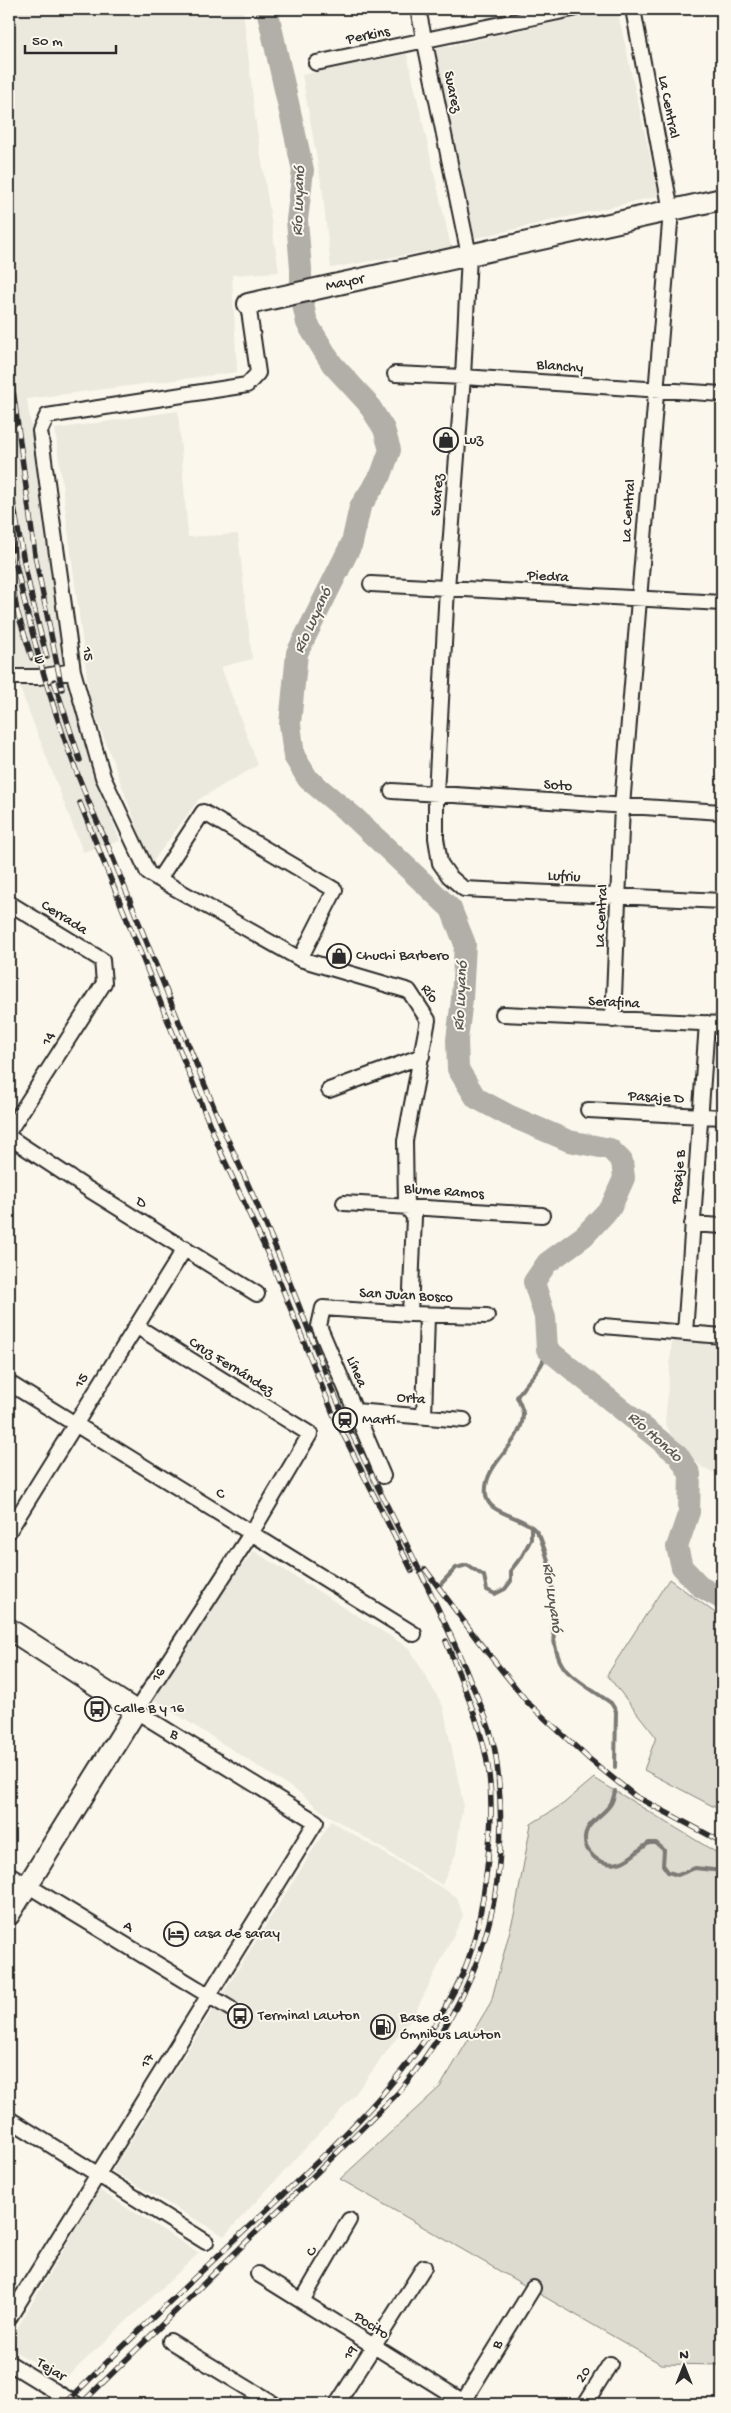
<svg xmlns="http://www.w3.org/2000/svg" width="731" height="2413" font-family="'Gochi Hand',sans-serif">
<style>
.built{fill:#ebe8de}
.green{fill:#dddad0;stroke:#84827e}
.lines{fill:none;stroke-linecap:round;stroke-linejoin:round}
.stream{stroke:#7b7a75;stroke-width:4}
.river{stroke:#b1afa7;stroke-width:22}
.street-casing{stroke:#2b2b2b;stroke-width:18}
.secondary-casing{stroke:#2b2b2b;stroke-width:24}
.street{stroke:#fbf7ec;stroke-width:14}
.secondary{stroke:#fbf7ec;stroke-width:20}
.rail-casing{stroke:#2b2b2b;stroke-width:5.5}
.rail{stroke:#fbf7ec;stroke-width:4;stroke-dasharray:11;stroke-linecap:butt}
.labels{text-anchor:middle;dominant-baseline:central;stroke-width:4;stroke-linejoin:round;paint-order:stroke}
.street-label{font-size:15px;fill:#2b2b2b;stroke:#fbf7ec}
.poi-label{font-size:15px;fill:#2b2b2b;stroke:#fbf7ec;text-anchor:start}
.water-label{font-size:16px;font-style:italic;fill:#5a5956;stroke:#fbf7ec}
</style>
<rect width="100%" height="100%" fill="#fbf7ec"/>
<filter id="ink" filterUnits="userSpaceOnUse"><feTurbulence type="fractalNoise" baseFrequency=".02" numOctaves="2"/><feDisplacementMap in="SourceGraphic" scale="10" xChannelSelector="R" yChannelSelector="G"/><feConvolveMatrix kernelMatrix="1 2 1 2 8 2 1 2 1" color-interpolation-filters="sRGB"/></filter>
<g filter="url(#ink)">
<path class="built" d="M 9,9 L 243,9 L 255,117 L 279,272 L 232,275 L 237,372 L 27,399 L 66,667 L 89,757 L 120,841 L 83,852 L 13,670 L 9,670 Z
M 617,9 L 659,196 L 471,239 L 431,50 Z
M 407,54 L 451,247 L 331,268 L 322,187 L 302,75 Z
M 178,411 L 188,537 L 238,534 L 252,659 L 221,667 L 258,765 L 199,799 L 151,864 L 90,700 L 55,429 Z
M 672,1340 L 722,1344 L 722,1476 L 702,1467 L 678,1445 L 665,1424 Z
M 254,1551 L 409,1648 L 443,1706 L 463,1803 L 456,1853 L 442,1885 L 323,1812 L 300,1793 L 154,1700 L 232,1578 Z
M 331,1821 L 457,1897 L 463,1916 L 415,2013 L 353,2097 L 224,2236 L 112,2171 Z
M 99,2190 L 199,2253 L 66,2378 L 9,2349 L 9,2342 Z"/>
<path class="green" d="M 669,1579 L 722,1618 L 722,1811 L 644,1770 L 656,1737 L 607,1675 Z
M 594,1778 L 722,1856 L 722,2365 L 661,2364 L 340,2179 L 440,2087 L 491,2002 L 515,1911 L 531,1824 L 563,1804 Z"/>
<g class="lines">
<path class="stream" d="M 547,1349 C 543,1371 528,1378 517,1397 C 519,1402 523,1409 523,1414 C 523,1445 482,1463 486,1495 C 488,1517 529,1514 540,1537 C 545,1550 550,1564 551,1577 C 554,1604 547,1653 568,1672 C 581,1684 597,1693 611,1703 L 616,1711 L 615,1767
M 438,1587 L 456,1568 L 467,1565 L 484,1576 L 487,1590 L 495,1594 L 505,1589 L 511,1581 L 511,1570 L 522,1556 L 531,1539 L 531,1527
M 615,1791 C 614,1796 613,1801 610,1805 C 600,1819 580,1825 586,1846 C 587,1850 594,1858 598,1860 C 622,1872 633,1853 649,1843 L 656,1843 L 664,1850 L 663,1865 L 668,1872 L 678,1875 L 695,1868 L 722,1871"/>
<path class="river" d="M 267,9 L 303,170 L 297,220 L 301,269 L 301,295 L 307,323 L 332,364 L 367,402 L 384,429 L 390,450 L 381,475 L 360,507 L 352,543 L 297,653 L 290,724 L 294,756 L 308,779 L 355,818 L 451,909 L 465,944 L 462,999 L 457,1040 L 458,1069 L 476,1098 L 508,1115 L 569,1141 L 610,1149 L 622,1161 L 624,1178 L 611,1207 L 584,1236 L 547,1263 L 534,1282 L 545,1317 L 547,1349 L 678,1455 L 690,1474 L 689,1512 L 677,1547 L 682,1567 L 701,1587 L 722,1599"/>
<defs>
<path id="street" d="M 418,9 L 469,255 L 463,377 L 447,588 L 436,794 L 436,838 L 440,863 L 449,876 L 464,889 L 722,901
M 316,63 L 573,9
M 248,304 L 258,373 L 247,385 L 47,416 L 40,431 L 73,671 L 103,777 L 148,873 L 300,959 L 409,991 L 428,1020 L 405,1141 L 406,1206 L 414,1217 L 410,1314
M 395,374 L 463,377 L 722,394
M 371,584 L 722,603
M 9,677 L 39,677 L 73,671
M 392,791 L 722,812
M 159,879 L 203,812 L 335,890 L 300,959
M 9,903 L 102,960 L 104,983 L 9,1131
M 503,1014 L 722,1024
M 613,1020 L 622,806 L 671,211 L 633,9
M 329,1090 L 422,1056
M 588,1110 L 722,1117
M 9,1137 L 88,1189 L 257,1294
M 344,1203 L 542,1215
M 692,1224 L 722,1226
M 603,1326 L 722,1336
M 685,1333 L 707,1023
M 9,1383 L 414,1634
M 355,1411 L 464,1420
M 424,1417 L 427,1315
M 383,1476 L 319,1326 L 323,1308 L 410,1314 L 487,1316
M 9,1531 L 185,1248
M 9,1874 L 231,2009
M 9,2119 L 206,2242
M 258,2274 L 467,2404
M 302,2301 L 349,2220
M 9,2318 L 316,1822 L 136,1711 L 252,1532 L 310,1434 L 136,1326
M 170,2341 L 274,2404
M 9,2363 L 76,2404
M 463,2402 L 533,2288
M 337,2404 L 424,2267
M 585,2404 L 610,2364"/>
<path id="secondary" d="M 248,304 L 722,199
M 9,1629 L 136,1711 L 9,1915"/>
</defs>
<use href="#street" class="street-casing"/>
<use href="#secondary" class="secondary-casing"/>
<use href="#street" class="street"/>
<use href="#secondary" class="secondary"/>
<defs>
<path id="rail" d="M 12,382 L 35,555 L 62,689
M 9,474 C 18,536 30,597 47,657
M 9,531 C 30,637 60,743 106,841 C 146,940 185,1039 227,1138 C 243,1173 259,1208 274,1244 C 299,1303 320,1363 346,1421 C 383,1502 427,1579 462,1661 C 474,1690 492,1727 496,1757 C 514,1890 482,1991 398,2093 L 81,2404
M 13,588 L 17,611 L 32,658
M 54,681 L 80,760
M 80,803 L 222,1155 L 272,1263 L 334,1416 L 412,1571
M 425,1569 L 479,1642 L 528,1703 L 588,1758 L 635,1796 L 722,1842
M 65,2404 C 127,2341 192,2280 257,2219 C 335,2145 418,2072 463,1973 C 477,1940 483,1903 487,1868 C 491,1830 494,1793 486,1756 C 478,1717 460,1678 446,1641"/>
</defs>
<use href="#rail" class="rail-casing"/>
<use href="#rail" class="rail"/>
</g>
</g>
<defs>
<symbol id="shop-ring" viewBox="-11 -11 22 22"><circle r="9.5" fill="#fbf7ec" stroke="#2b2b2b" stroke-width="1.5"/><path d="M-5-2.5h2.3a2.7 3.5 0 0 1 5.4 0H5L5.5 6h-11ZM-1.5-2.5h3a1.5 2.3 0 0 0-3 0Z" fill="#2b2b2b"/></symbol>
<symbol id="station-ring" viewBox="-11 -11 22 22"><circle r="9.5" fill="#fbf7ec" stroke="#2b2b2b" stroke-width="1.5"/><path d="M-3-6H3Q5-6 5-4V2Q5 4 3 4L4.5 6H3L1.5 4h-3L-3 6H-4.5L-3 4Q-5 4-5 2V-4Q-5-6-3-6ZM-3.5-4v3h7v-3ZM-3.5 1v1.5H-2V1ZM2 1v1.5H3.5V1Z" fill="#2b2b2b"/></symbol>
<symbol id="bus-ring" viewBox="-11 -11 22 22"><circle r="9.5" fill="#fbf7ec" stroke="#2b2b2b" stroke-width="1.5"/><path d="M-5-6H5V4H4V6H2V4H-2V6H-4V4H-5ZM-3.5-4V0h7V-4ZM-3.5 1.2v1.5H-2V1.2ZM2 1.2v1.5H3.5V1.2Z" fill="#2b2b2b"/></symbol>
<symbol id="hotel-ring" viewBox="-11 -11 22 22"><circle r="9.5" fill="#fbf7ec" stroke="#2b2b2b" stroke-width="1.5"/><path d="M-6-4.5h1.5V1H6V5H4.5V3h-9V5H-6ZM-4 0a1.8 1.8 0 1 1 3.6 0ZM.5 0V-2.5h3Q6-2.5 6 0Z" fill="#2b2b2b"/></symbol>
<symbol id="fuel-ring" viewBox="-11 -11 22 22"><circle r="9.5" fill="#fbf7ec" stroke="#2b2b2b" stroke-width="1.5"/><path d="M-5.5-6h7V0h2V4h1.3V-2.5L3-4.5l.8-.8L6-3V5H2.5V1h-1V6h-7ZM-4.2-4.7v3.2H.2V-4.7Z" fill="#2b2b2b"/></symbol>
</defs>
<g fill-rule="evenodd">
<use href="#shop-ring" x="432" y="426" width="28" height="28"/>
<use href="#shop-ring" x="325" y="942" width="28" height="28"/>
<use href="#station-ring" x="331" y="1406" width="28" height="28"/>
<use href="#bus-ring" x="83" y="1695" width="28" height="28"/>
<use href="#hotel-ring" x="162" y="1920" width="28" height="28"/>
<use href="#bus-ring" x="226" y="2002" width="28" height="28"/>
<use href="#fuel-ring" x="369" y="2013" width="28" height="28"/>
</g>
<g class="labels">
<g class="street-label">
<text transform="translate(368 36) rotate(-11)">Perkins</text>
<text transform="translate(452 92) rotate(78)">Suarez</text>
<text transform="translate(668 107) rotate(79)">La Central</text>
<text transform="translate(345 283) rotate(-12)">Mayor</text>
<text transform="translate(560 367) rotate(4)">Blanchy</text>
<text transform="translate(438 495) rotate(-86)">Suarez</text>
<text transform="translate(629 511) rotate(-86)">La Central</text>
<text transform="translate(548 577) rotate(3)">Piedra</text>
<text transform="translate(87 654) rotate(82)">15</text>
<text transform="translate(39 660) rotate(-9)">E</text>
<text transform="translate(558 786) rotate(4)">Soto</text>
<text transform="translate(564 877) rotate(3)">Lufriu</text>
<text transform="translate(602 916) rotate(-87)">La Central</text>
<text transform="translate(64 918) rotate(32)">Cerrada</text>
<text transform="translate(429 994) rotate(54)">Río</text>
<text transform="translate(614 1003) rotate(3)">Serafina</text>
<text transform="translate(49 1039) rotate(-57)">14</text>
<text transform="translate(656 1098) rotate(3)">Pasaje D</text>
<text transform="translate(679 1177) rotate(-85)">Pasaje B</text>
<text transform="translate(444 1192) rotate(4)">Blume Ramos</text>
<text transform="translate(141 1203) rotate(31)">D</text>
<text transform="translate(406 1296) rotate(3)">San Juan Bosco</text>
<text transform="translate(231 1367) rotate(32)">Cruz Fernández</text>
<text transform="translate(356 1372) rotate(67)">Línea</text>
<text transform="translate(82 1381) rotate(-58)">15</text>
<text transform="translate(411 1399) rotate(5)">Orta</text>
<text transform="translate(220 1494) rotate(31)">C</text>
<text transform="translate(159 1675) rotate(-57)">16</text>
<text transform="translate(174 1735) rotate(32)">B</text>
<text transform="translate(128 1927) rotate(31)">A</text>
<text transform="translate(148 2061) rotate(-58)">17</text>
<text transform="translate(312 2252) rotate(-59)">C</text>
<text transform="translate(371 2326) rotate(33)">Pocito</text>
<text transform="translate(498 2345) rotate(-59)">B</text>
<text transform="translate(351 2353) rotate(-57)">19</text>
<text transform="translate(51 2370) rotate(32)">Tejar</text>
<text transform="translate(584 2375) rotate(-58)">20</text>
</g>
<g class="poi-label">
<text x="464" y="440">Luz</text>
<text x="356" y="956">Chuchi Barbero</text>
<text x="362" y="1420">Martí</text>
<text x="114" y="1709">Calle B y 16</text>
<text x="194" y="1934">casa de saray</text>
<text x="258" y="2016">Terminal Lawton</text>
<text x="400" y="2018">Base de<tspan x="400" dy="17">Ómnibus Lawton</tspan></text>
</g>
<g class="water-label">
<text transform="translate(300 201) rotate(-88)">Río Luyanó</text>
<text transform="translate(314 621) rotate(-65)">Río Luyanó</text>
<text transform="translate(462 996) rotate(-87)">Río Luyanó</text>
<text transform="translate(654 1438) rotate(42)">Río Hondo</text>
<text transform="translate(551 1598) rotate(82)">Río Luyanó</text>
</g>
</g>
<rect width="731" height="2413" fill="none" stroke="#fbf7ec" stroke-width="30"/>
<rect x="15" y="15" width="701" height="2383" fill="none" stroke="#2b2b2b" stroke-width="2" filter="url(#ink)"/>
<g transform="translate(684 2366)" stroke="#fbf7ec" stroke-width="4" paint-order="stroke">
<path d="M0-4L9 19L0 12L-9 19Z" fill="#2b2b2b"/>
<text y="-8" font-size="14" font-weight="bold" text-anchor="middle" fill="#2b2b2b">N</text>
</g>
<path d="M25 45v8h91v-8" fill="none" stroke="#2b2b2b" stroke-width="2.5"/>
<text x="32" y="45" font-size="15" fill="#2b2b2b" stroke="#fbf7ec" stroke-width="4" paint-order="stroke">50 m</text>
</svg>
